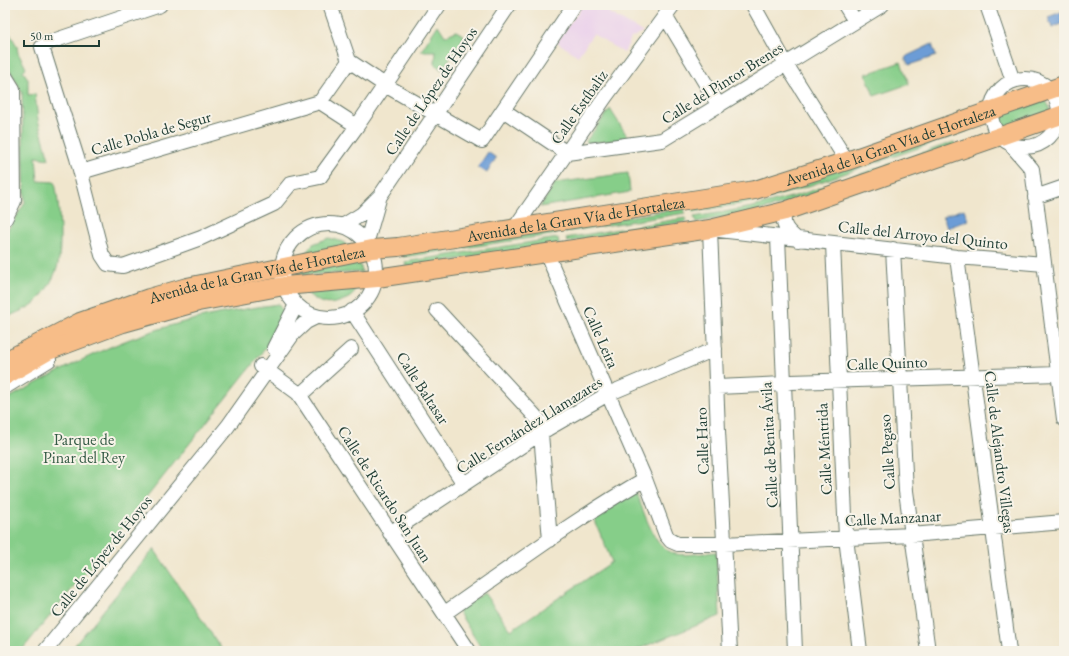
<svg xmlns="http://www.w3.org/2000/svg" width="1069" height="656" font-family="'EB Garamond',serif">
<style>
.built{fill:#ebd1eb}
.green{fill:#86ce89;stroke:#52865e}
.water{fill:#6c9cd6;stroke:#466c85}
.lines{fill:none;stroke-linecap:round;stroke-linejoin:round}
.minor-casing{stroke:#68786a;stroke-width:16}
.major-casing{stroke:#68786a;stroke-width:20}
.minor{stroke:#fff;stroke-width:14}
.major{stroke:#f7bd88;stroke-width:18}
.labels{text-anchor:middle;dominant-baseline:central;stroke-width:4;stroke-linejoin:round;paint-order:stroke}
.street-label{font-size:16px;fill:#1f3d34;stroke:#f7f3e8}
.park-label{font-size:16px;fill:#345a45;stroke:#f7f3e8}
</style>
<rect width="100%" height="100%" fill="#f7f3e8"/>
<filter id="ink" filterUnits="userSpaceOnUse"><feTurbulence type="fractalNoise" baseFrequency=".025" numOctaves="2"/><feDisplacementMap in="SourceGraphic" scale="8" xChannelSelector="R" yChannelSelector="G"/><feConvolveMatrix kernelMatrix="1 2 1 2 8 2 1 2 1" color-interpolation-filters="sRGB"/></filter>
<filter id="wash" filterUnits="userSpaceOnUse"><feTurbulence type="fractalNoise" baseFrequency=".012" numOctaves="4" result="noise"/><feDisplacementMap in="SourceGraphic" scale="16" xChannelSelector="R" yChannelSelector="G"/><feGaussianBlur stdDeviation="0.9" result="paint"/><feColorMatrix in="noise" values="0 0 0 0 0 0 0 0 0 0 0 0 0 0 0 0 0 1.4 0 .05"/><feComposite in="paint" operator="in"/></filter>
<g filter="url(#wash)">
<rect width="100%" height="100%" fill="#f0e6cd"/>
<path class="built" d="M 583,5 L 610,5 L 613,7 L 609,13 L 643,32 L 631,38 L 624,53 L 593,34 L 578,56 L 557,42 Z"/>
<path class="green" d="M 5,25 L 17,46 L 18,53 L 26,68 L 23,71 L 28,79 L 28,95 L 35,94 L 38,120 L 49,159 L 36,157 L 38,181 L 55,182 C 59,202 63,249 57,268 C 53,280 45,293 36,302 C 28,309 15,313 5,318 L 5,234 L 25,203 L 22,92 L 5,61 Z
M 438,25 L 445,36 L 456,31 L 465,36 L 442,70 L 435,64 L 436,51 L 421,51 Z
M 901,62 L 909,84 L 874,96 L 866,74 Z
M 1044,98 L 1049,106 L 1050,113 L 1005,128 L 1001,122 L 1000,113 Z
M 610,109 L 629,139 L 587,143 L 586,141 Z
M 965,125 L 967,131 L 794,191 L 757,201 L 693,212 L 692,207 Z
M 954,142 L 956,146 L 812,197 L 745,214 L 696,222 L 694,217 L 753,207 L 799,195 Z
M 628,173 L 630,192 L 540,207 L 555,183 Z
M 684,208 L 685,213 L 565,232 L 565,227 Z
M 685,218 L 686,222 L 567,242 L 566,238 Z
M 556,228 L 557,234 L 403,257 L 402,252 Z
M 329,238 L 344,242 L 348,246 L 304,255 L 313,244 Z
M 558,238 L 559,244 L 406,267 L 405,262 Z
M 359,260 L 362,272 L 299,275 L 299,272 Z
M 355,289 C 354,295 350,298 344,300 C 328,307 319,304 306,292 Z
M 278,304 L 284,313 L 276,335 L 124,526 L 21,651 L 5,651 L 5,400 C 52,375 100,348 150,332 C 192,318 235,310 278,304 Z
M 633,492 L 636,493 C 644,510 654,550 675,554 C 688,556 703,553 716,552 L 720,616 L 633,651 L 483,651 L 458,611 L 484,593 L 511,630 L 612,562 L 594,519 Z
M 154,549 L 223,651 L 70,651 Z"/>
<path class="water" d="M 1064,11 L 1064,23 L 1052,28 L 1048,17 Z
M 932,44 L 936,56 L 909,65 L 905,58 L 907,56 Z
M 488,152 L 496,158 L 487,173 L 478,167 Z
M 964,209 L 968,220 L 947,228 L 943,216 Z"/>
</g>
<g filter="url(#ink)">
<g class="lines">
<defs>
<path id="minor" d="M 160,5 L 50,42 L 42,47 L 77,158 L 102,255 L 108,264 L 123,266 L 201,238 L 274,204 L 291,183 L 320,177 L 357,126
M 330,5 L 349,61
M 439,5 L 385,85 L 482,141 L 574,5
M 753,5 L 786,64 L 847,161
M 845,5 L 855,21
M 987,5 L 1013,81
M 665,16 L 719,106
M 349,61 L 385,85 L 357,126 L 320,102 Z
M 5,76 L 13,89 L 14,201 L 5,219
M991 113a34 34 0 1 1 68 0a34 34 0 1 1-68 0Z
M 503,110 L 567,153
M 1012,146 L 1032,169 L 1064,419
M 567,153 L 662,140 L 882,5
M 81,172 L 320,102
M 1035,197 L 1064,187
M 785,211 C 781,226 787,231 798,240
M282 271a47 47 0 1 1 94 0a47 47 0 1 1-94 0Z
M 344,225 L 362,214 L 380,196 L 509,5
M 514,229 L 606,96 L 673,5
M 778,237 L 795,651
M 367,241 L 379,199
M 833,244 L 846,538 L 860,651
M 893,249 L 906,491 L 928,651
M 546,252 L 645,479 L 666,535 L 671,541 L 678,544 L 724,544 L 911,535 L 1064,522
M 957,257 L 1009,651
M 437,310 L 547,429
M 352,311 L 464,484
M 274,348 L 296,305
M 261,366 L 298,393 L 469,651
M 5,387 L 49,360
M 717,387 L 783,384 L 791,382 L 1058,374
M 300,395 L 351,349
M 541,434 L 550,540
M 390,533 L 547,429 L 608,394 L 715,349
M 445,613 C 510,568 575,519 645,479
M 45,651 L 228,426 L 293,334 L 306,322 L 316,317
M 730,651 L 718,431 L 710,229 L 957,257 L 1044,264"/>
<g id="major">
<path id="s1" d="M 5,361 L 80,322 L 149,298 L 187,287 L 372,249 L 398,247 L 755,190 L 847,161 L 1064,85"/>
<path d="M 5,376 L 48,351 L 123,323 L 198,302 L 284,286 L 377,278 L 710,229 L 785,211 L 1064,114"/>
</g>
</defs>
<use href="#minor" class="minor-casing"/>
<use href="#major" class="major-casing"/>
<use href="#minor" class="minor"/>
<use href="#major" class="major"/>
</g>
</g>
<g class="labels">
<g class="street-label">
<text transform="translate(722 83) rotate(-32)">Calle del Pintor Brenes</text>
<text transform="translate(431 91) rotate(-56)">Calle de López de Hoyos</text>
<text transform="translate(579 107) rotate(-55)">Calle Estíbaliz</text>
<text transform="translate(151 133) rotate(-16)">Calle Pobla de Segur</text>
<text stroke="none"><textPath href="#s1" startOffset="916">Avenida de la Gran Vía de Hortaleza</textPath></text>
<text stroke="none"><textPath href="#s1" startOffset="592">Avenida de la Gran Vía de Hortaleza</textPath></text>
<text transform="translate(923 235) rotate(6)">Calle del Arroyo del Quinto</text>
<text stroke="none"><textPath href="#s1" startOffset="268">Avenida de la Gran Vía de Hortaleza</textPath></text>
<text transform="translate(601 337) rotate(66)">Calle Leira</text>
<text transform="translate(887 363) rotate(-2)">Calle Quinto</text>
<text transform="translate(423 388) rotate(57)">Calle Baltasar</text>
<text transform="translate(529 425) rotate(-32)">Calle Fernández Llamazares</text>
<text transform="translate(702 441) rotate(-92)">Calle Haro</text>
<text transform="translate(769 445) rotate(-93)">Calle de Benita Ávila</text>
<text transform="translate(824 449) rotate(-93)">Calle Méntrida</text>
<text transform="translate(887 452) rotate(-94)">Calle Pegaso</text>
<text transform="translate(1000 452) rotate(83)">Calle de Alejandro Villegas</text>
<text transform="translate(385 494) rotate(57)">Calle de Ricardo San Juan</text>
<text transform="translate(893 518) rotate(-3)">Calle Manzanar</text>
<text transform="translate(101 556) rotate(-51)">Calle de López de Hoyos</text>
</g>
<g class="park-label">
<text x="84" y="439">Parque de<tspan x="84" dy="18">Pinar del Rey</tspan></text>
</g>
</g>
<rect width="1069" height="656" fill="none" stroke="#f7f3e8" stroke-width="20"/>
<path d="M24 40v6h75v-6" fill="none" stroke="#1f3d34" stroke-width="2"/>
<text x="30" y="40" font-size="12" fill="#1f3d34" stroke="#f7f3e8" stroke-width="3" paint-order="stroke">50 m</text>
</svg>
